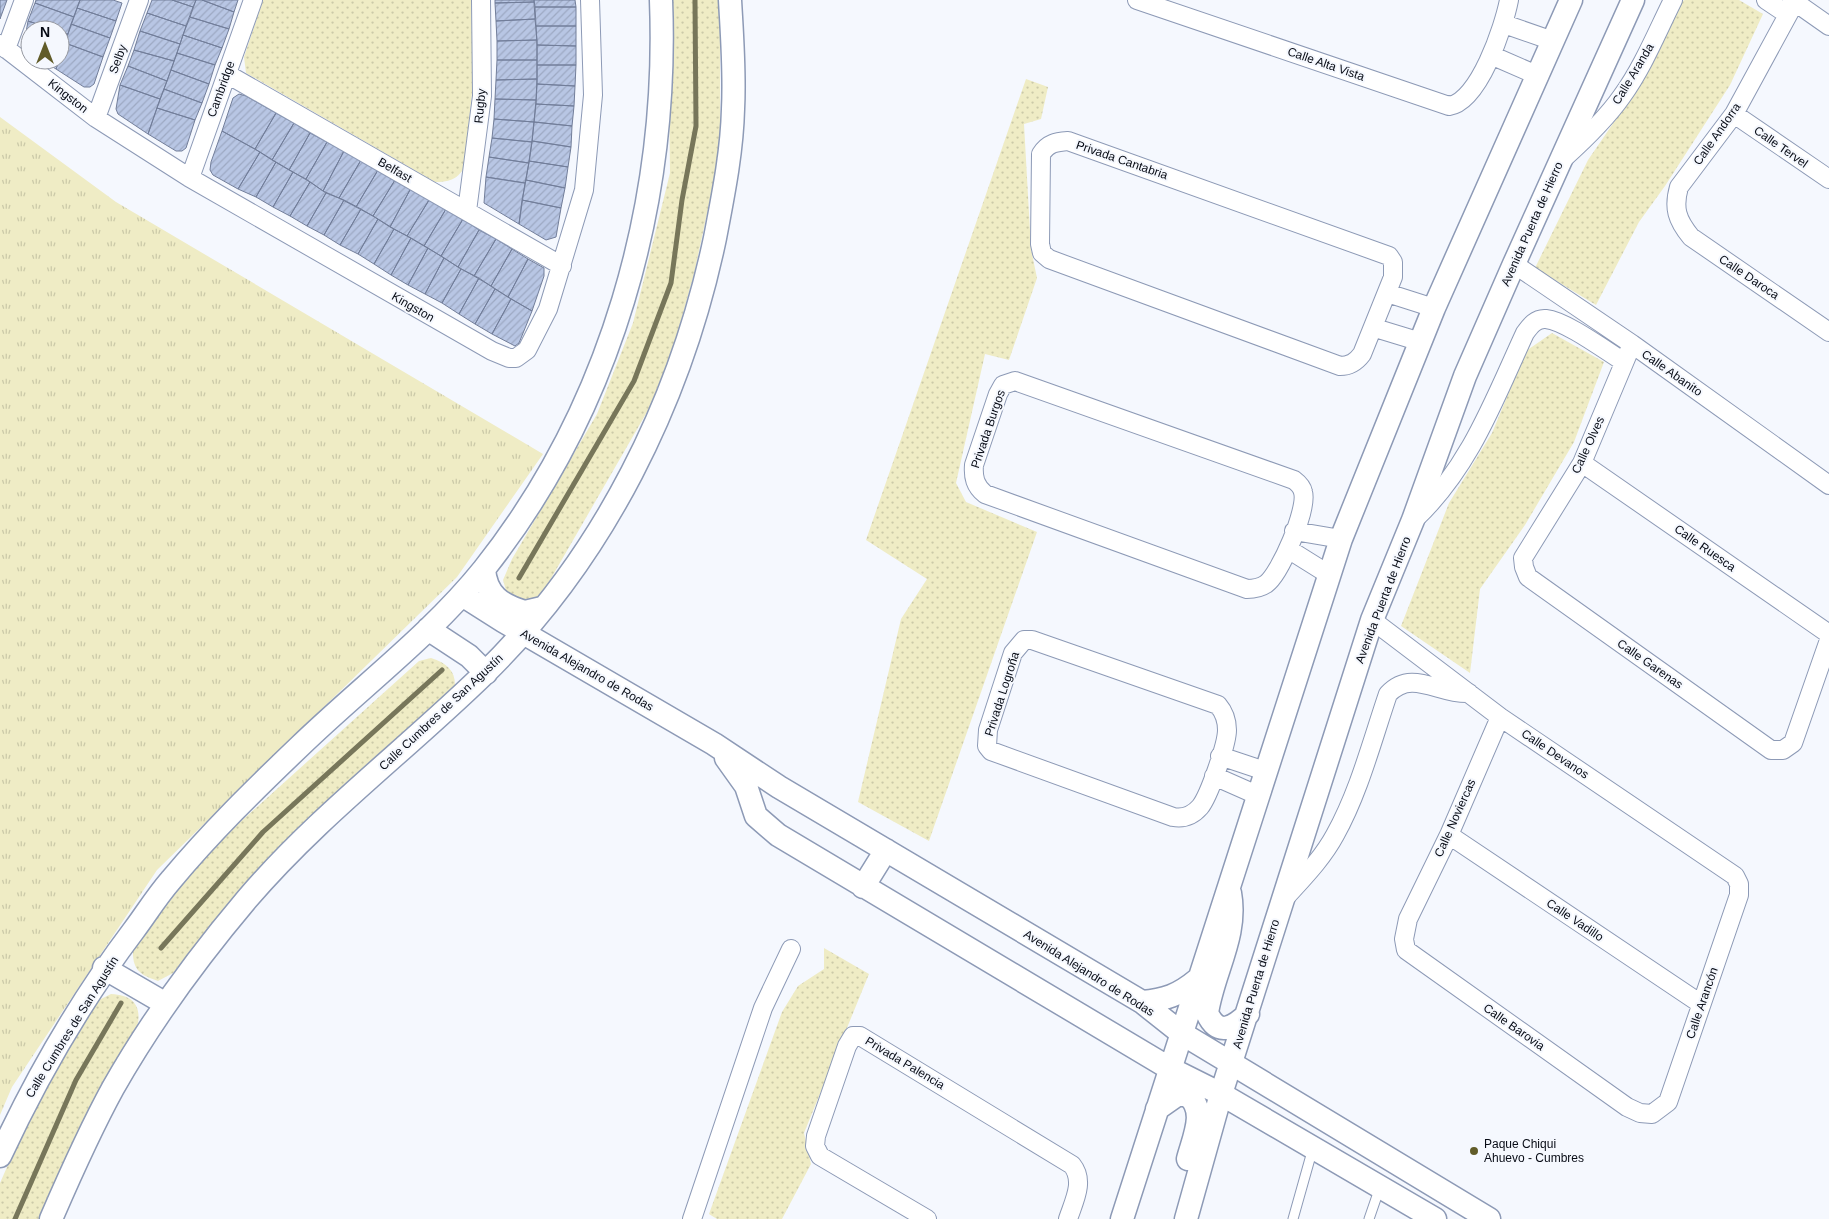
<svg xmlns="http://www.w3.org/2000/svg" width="1829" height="1219" font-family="Arial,sans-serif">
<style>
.grass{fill:url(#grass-tufts)}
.park{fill:url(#park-dots)}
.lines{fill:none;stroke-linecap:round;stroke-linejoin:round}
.stream{stroke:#77765a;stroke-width:5}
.building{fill:url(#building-hatch);stroke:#727e9a}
.service-casing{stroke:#8d9ab6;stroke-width:11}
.minor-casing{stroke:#8d9ab6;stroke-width:20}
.tertiary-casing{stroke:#8d9ab6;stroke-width:25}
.service{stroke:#fff;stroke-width:9}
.minor{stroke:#fff;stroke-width:18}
.tertiary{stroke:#fff;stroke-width:22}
.poi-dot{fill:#615c29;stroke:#f5f8fe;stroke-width:2}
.labels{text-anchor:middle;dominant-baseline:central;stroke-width:4;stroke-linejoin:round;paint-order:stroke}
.street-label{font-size:12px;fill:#070b15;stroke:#f5f8fe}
.poi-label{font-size:12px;fill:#070b15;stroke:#f5f8fe;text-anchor:start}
</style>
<defs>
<pattern id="grass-tufts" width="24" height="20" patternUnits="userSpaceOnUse" patternTransform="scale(1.25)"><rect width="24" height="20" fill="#efecc5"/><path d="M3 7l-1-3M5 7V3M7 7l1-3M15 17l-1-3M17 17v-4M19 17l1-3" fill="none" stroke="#cbc9a8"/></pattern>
<pattern id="park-dots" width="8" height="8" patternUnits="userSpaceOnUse" patternTransform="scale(1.25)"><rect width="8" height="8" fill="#efecc5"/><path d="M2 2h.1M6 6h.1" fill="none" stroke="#cbc9a8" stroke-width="1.8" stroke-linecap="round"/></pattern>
<pattern id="building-hatch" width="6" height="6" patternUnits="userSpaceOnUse" patternTransform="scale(1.25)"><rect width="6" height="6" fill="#b8c6e4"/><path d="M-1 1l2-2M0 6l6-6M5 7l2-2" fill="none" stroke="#9da9c3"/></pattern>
</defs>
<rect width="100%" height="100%" fill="#f5f8fe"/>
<path class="grass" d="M 0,117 L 116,202 L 543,454 L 457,577 L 157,870 L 12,1087 L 0,1115 Z"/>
<path class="park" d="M 263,0 L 471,0 L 473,84 L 464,168 C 457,180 448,182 435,182 L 246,73 L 244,57 Z
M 668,0 L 720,0 L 720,153 L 694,274 L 675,342 L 651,405 L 538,601 L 509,601 L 503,580 L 512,559 L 597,414 L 633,323 L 670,173 Z
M 1685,0 L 1739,0 L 1763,14 L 1730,85 L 1665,186 L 1639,222 L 1596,305 L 1535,268 L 1588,160 L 1638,87 L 1682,1 Z
M 1026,79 L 1048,87 L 1041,119 L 1024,124 L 1031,249 L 1037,278 L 1009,360 L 985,354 L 956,483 L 966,502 L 1037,532 L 929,841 L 858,802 L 901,619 L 927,579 L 866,540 Z
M 1552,333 L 1604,362 L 1574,442 L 1525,525 L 1480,589 L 1470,673 L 1401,626 L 1449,503 L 1492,433 L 1526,351 Z
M 431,658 C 450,664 458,674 454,694 L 324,806 L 253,874 L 173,973 L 158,981 C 140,975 132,970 133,949 L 197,861 L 419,661 Z
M 824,948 L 869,974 L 804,1133 L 811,1164 L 782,1219 L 717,1219 L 709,1214 L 782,1012 L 798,986 L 824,969 Z
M 111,994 C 136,995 143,1009 136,1031 C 101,1093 66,1154 39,1219 L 0,1219 L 0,1183 L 40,1092 L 95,1002 Z"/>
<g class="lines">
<path class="stream" d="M 519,578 L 634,381 L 671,283 L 682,200 L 696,126 L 695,0
M 161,948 L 263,832 L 442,670
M 15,1219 L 76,1080 L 121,1003"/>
</g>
<path class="building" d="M 0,0 L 7,0 L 0,19 Z
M 36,0 L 80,0 L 74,17 L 35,3 Z
M 80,0 L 113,0 L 122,3 L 116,21 L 77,8 Z
M 152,0 L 172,0 L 193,7 L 186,26 L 147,13 Z
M 172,0 L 196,0 L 193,7 Z
M 196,0 L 202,0 L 234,12 L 229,29 L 190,17 Z
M 202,0 L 238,0 L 234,12 Z
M 495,0 L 534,0 L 534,2 L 495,3 Z
M 534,0 L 575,0 L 576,7 L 535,7 Z
M 534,2 L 535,19 L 496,21 L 495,3 Z
M 35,3 L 74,17 L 68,34 L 28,21 Z
M 535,7 L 576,7 L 576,26 L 536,26 Z
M 77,8 L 116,21 L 110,38 L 71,24 Z
M 147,13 L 186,26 L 180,44 L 140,31 Z
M 190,17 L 229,29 L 222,48 L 183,35 Z
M 535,19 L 537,40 L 497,41 L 496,21 Z
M 28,21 L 55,30 L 30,30 L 30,53 L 26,50 L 24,44 Z
M 71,24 L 110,38 L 103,57 L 65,43 Z
M 536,26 L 576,26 L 576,46 L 537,45 Z
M 140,31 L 180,44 L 174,61 L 134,50 Z
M 60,32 L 68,34 L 60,58 Z
M 183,35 L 222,48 L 215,65 L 177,53 Z
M 537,40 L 537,60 L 497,60 L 497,41 Z
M 65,43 L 103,57 L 94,84 L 90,87 L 84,87 L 56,69 Z
M 537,45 L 576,46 L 576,65 L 537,65 Z
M 134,50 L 174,61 L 167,81 L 128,66 Z
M 177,53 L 215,65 L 209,84 L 171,70 Z
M 42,60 L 59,60 L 56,69 Z
M 497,60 L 537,60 L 537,79 L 496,80 Z
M 537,65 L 576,65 L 575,86 L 537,84 Z
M 128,66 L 167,81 L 160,99 L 120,85 Z
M 171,70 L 209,84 L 202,103 L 164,89 Z
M 537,79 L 536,100 L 495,99 L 496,80 Z
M 537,84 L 575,86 L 574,106 L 536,104 Z
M 120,85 L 160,99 L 148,134 L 118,114 L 116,109 Z
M 164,89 L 202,103 L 195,120 L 157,108 Z
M 239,94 L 246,96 L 276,113 L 255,149 L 222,131 L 233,98 Z
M 495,99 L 536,100 L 534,122 L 494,119 Z
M 536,104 L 574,106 L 572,126 L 534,122 Z
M 157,108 L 195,120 L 186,148 L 182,151 L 176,151 L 148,134 Z
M 276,113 L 294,123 L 272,160 L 255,149 Z
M 494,119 L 534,122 L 532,142 L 492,138 Z
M 534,122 L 572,126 L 571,147 L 532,141 Z
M 294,123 L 310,133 L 289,170 L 272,160 Z
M 222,131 L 260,152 L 238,189 L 213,175 L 210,170 L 211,162 Z
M 310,133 L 327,142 L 306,179 L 289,170 Z
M 492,138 L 532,142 L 529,163 L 489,157 Z
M 532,141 L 571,147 L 568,167 L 529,161 Z
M 327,142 L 344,151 L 323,191 L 306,179 Z
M 344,151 L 361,160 L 339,198 L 323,191 Z
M 260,152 L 276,162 L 256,197 L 238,189 Z
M 489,157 L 529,163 L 525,183 L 486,177 Z
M 361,160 L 378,170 L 356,207 L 339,198 Z
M 529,161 L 568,167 L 565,188 L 526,180 Z
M 276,162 L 293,172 L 273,207 L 256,197 Z
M 378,170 L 395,180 L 373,216 L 356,207 Z
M 293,172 L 310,182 L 290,216 L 273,207 Z
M 486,177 L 525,183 L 519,224 L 484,203 Z
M 395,180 L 411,188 L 390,227 L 373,216 Z
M 526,180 L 565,188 L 561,208 L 522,200 Z
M 310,182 L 326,193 L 307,226 L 290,216 Z
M 411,188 L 429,200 L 407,236 L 390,227 Z
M 326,193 L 344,200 L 324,235 L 307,226 Z
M 344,200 L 361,209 L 340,245 L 324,235 Z
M 429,200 L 446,209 L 424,246 L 407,236 Z
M 522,200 L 561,208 L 556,237 L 546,240 L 519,224 Z
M 361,209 L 378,219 L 358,254 L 340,245 Z
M 446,209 L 463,219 L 441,256 L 424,246 Z
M 378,219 L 394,229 L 374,264 L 358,254 Z
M 463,219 L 479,230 L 458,267 L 441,256 Z
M 394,229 L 411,238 L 391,275 L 374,264 Z
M 479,230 L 496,239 L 474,276 L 458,267 Z
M 411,238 L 428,248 L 408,285 L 391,275 Z
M 496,239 L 512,249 L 491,286 L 474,276 Z
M 428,248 L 444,258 L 425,294 L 408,285 Z
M 512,249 L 528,259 L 508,297 L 491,286 Z
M 444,258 L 461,269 L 442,303 L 425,294 Z
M 528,259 L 544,268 L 544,276 L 532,311 L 508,297 Z
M 461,269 L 479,278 L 459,314 L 442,303 Z
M 479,278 L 495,289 L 475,324 L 459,314 Z
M 495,289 L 511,299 L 492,334 L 475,324 Z
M 511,299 L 532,311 L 519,343 L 515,346 L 492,334 Z"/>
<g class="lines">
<defs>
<path id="service" d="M 1293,1219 L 1313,1148
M 1369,1219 L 1380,1187"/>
<path id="minor" d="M 1137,0 L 1449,106 C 1479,102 1504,26 1509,0
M 1766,0 L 1787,14
M 1792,0 L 1829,26
M 1795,2 L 1734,114 L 1679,187 C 1673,208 1677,220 1691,237 L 1829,332
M 1504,24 L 1553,41
M 0,44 L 96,118 L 190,178 L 492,351 L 509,358 L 516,358 L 527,350 L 548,309 L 584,190 L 593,95 L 590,0
M 6,49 L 24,0
M 1493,56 L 1539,76
M 227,74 L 562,266
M 1734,114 L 1829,179
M 96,118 L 139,0
M 1068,141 L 1389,256 L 1393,262 L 1393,277 L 1362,354 C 1356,362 1350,366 1340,366 L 1049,259 L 1042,253 L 1040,244 L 1041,154 C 1048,143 1056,142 1068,141 Z
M 1564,158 C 1585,139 1606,119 1622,96 C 1643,67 1657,32 1673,0
M 190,178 L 253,0
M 467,211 L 482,96 L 481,0
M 1514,264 L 1632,344 L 1829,485
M 1387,293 L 1434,308
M 1375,328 L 1421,342
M 1632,344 L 1582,463 L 1523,558 L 1524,567 L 1528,577 L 1771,750 L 1783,750 L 1793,743 L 1829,640
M 1015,381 L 1294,480 C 1298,483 1302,487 1303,492 C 1308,509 1280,574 1266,584 C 1260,588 1253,589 1247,589 L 985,494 C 975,486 973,477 974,465 L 998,394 L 1003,385 Z
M 1582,463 L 1829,634
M 1415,519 C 1470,467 1494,400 1525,333 C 1530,326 1536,318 1546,319 C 1566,321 1606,351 1624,362
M 1294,531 L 1341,539
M 1288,549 L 1328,574
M 1372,620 L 1500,717 L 1735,876 L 1739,884 L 1739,895 L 1668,1102 L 1652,1114 L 1640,1113 L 1627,1107 L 1406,950 L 1404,939 L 1408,919 L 1449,835 L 1500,717
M 1024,640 L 1032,640 L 1218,705 C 1224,712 1227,721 1227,730 C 1227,744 1209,796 1200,807 C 1193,815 1184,819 1173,817 L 991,751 L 987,746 L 988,730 L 1013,653 Z
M 1220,756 L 1265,771
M 1214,776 L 1257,795
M 1449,835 L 1701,1004
M 1285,898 C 1303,878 1322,859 1335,835 C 1359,792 1372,741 1388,694 C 1412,668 1439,695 1469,693
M 692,1219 L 763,1008 L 791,949
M 927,1219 L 820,1156 L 815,1146 L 816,1136 L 847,1046 L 853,1036 L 860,1036 L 1072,1165 C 1085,1181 1074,1201 1068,1219"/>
<path id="tertiary" d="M 484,569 C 486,595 501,605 525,612 L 542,608
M 462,595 L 503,621 L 714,744 L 779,787 L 1142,1002 L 1181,1033 L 1489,1219
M 428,629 L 469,656 L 486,673
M 726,758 L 746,786 L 756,816 L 778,835 L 1169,1068 L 1221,1094 L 1435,1219
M 863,887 L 886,850
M 1230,893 C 1238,936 1213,972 1207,1013 C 1218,1037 1233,1028 1248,1014
M 104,968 L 166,1004
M 1142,1002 C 1165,1000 1179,995 1197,980
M 1157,1109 L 1177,1095 L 1187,1095 C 1208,1109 1193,1139 1188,1159
M 0,1156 C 37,1076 81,1000 134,930 C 146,914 157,896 171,880 C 211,832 255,789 300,746 C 361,687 431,635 484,569 C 611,409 669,203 661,0
M 51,1219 C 70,1175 90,1130 113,1088 C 151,1021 198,957 247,899 C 318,816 406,750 484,674 C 604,557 681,400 715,238 C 723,196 732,152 733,109 C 735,73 732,36 730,0
M 1122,1219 L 1341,539 L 1434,308 L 1571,0
M 1186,1219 L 1221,1094 L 1372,620 L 1413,520 L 1465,376 L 1514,264 L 1633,0"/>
</defs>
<use href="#service" class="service-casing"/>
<use href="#minor" class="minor-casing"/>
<use href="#tertiary" class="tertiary-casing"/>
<use href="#service" class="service"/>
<use href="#minor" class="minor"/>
<use href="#tertiary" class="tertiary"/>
</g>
<circle class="poi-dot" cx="1474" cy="1151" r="5"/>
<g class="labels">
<g class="street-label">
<text transform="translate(118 59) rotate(-70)">Selby</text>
<text transform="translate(1326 64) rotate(19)">Calle Alta Vista</text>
<text transform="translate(1633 74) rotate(-59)">Calle Aranda</text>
<text transform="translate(221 89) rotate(-70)">Cambridge</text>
<text transform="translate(68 96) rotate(38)">Kingston</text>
<text transform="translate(480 106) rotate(-85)">Rugby</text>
<text transform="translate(1717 134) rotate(-55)">Calle Andorra</text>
<text transform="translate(1781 147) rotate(35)">Calle Tervel</text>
<text transform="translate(1122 160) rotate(19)">Privada Cantabria</text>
<text transform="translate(395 170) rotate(30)">Belfast</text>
<text transform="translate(1532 224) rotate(-66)">Avenida Puerta de Hierro</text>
<text transform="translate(1749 277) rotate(34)">Calle Daroca</text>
<text transform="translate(413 307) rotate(30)">Kingston</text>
<text transform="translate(1672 373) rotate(35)">Calle Abanito</text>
<text transform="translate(988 429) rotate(-71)">Privada Burgos</text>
<text transform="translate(1588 445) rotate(-65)">Calle Olves</text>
<text transform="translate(1705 548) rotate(35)">Calle Ruesca</text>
<text transform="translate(1383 600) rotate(-69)">Avenida Puerta de Hierro</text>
<text transform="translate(1650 664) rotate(35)">Calle Garenas</text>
<text transform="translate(587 670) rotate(30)">Avenida Alejandro de Rodas</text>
<text transform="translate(1002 694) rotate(-72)">Privada Logroña</text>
<text transform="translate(441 712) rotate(-43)">Calle Cumbres de San Agustín</text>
<text transform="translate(1555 754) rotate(34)">Calle Devanos</text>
<text transform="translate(1455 818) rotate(-66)">Calle Noviercas</text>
<text transform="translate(1575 920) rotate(34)">Calle Vadillo</text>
<text transform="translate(1089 973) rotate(32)">Avenida Alejandro de Rodas</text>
<text transform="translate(1256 984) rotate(-73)">Avenida Puerta de Hierro</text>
<text transform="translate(1702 1003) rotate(-71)">Calle Arancón</text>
<text transform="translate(72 1027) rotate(-58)">Calle Cumbres de San Agustín</text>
<text transform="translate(1514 1027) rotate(35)">Calle Barovia</text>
<text transform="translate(905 1063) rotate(31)">Privada Palencia</text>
</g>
<g class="poi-label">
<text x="1484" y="1144">Paque Chiqui<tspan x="1484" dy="14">Ahuevo - Cumbres</tspan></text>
</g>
</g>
<g transform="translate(45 45)"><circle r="24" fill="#f5f8fe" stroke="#9699a1"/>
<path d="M0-4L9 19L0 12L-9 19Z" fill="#615c29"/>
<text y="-8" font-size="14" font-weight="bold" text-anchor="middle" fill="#070b15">N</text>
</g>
</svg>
